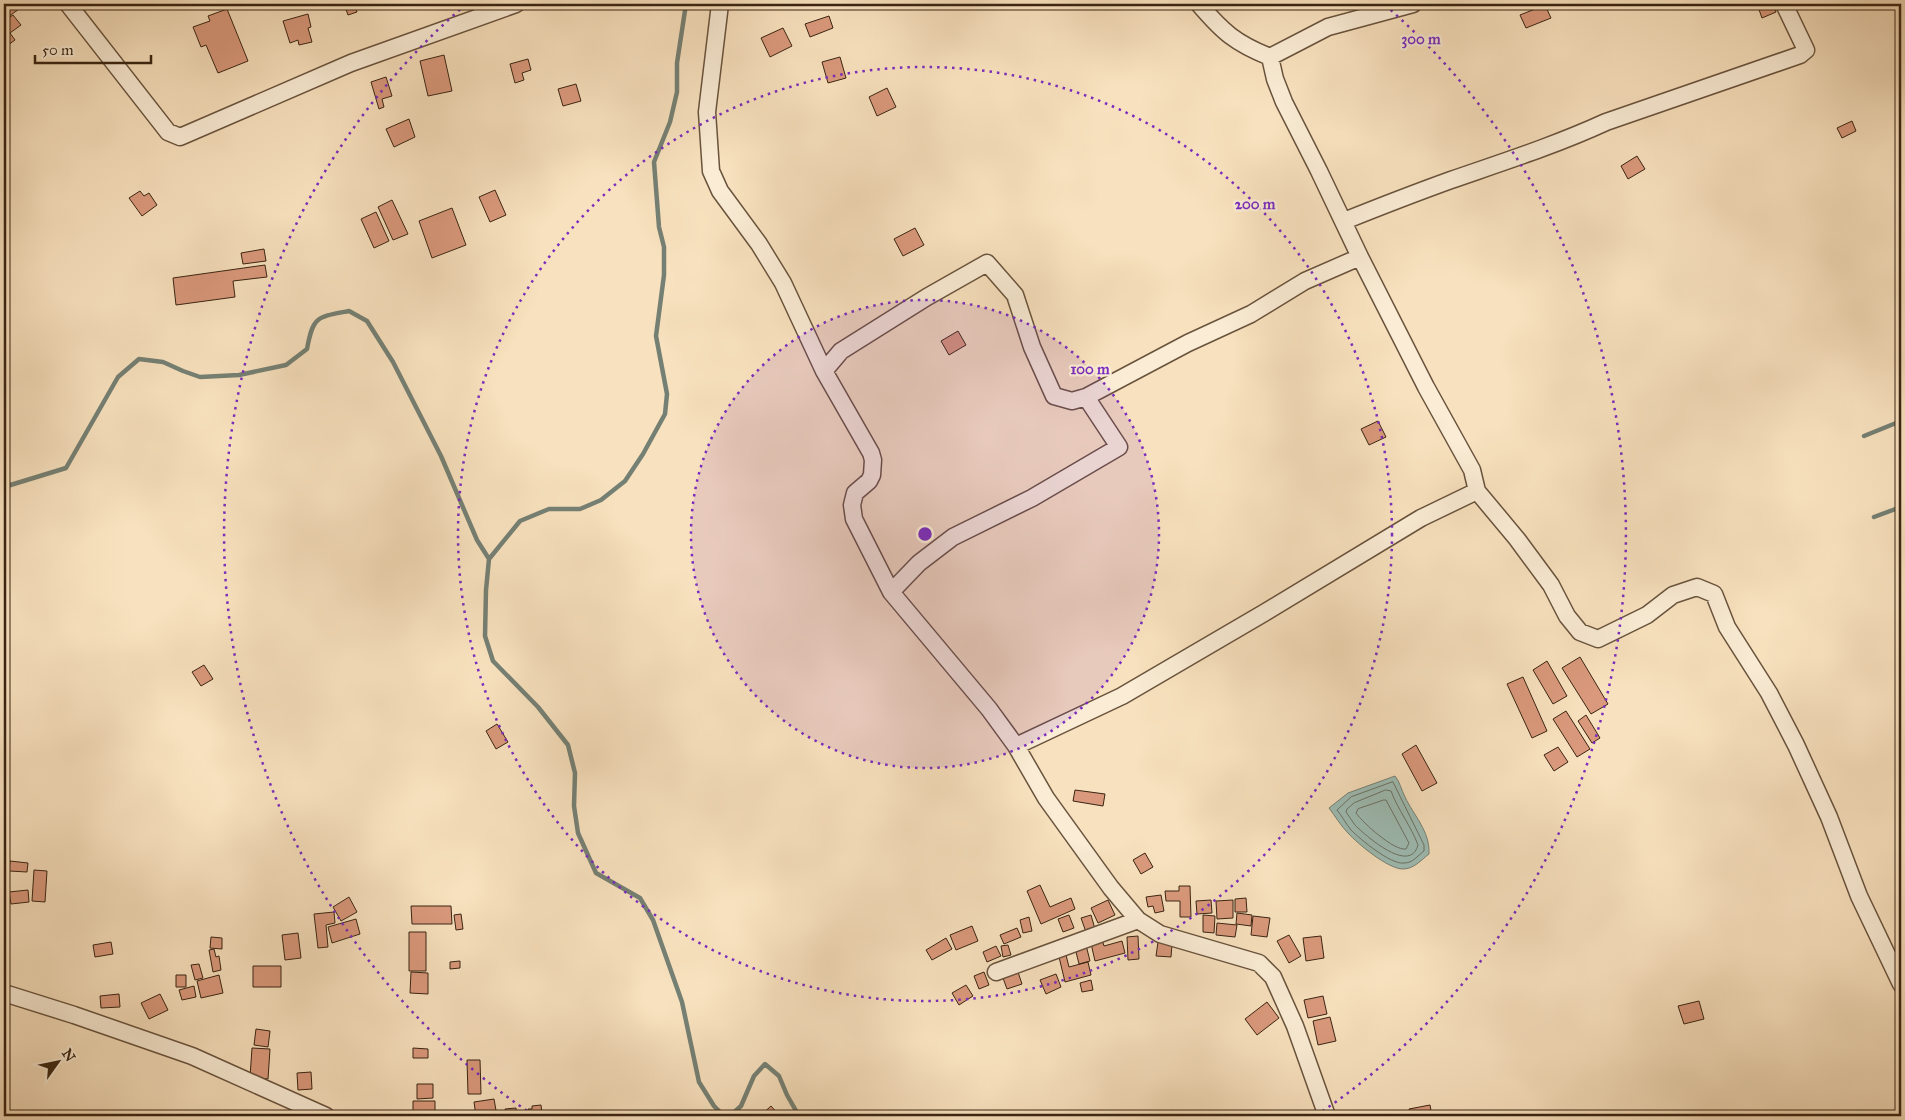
<svg xmlns="http://www.w3.org/2000/svg" width="1905" height="1120" font-family="'IM FELL Great Primer',serif">
<style>
.water{fill:#9dbdb5;stroke:#758074}
.lines{fill:none;stroke-linecap:round;stroke-linejoin:round}
.shore{stroke:#6b7064;stroke-width:1}
.stream{stroke:#758074;stroke-width:4.5}
.building{fill:#da997c;stroke:#392412}
.minor-casing{stroke:#69533d;stroke-width:19}
.minor{stroke:#faecd5;stroke-width:16}
.ring{fill:none;stroke:#7b2cbf;stroke-width:2.5;stroke-dasharray:2.5 5}
.centre{fill:#7b2cbf;stroke:#faecd5;stroke-width:2.5}
.ring-label{font-size:15px;text-anchor:middle;font-weight:bold;fill:#7b2cbf;stroke:#faecd5;stroke-width:4.5;stroke-linejoin:round;paint-order:stroke}
</style>
<rect width="100%" height="100%" fill="#f8e1be"/>
<filter id="stains"><feTurbulence type="fractalNoise" baseFrequency=".004" numOctaves="4"/><feColorMatrix values="0 0 0 0 .2 0 0 0 0 .09 0 0 0 0 .02 0 0 0 .5 -.17"/></filter>
<radialGradient id="worn" r=".72"><stop offset=".6" stop-color="#630" stop-opacity="0"/><stop offset="1" stop-color="#630" stop-opacity=".3"/></radialGradient>
<path class="water" d="M 1395,776 C 1400,782 1401,789 1405,797 C 1414,816 1430,831 1429,854 C 1421,860 1414,869 1403,869 C 1388,869 1358,844 1348,833 C 1341,826 1335,816 1329,808 L 1348,793 Z"/>
<g class="lines">
<path class="shore" d="M 1393,782 L 1424,845 L 1424,851 C 1417,856 1413,863 1404,863 C 1391,865 1360,839 1351,830 C 1346,824 1342,816 1337,810 L 1351,797 Z
M 1386,790 L 1391,791 C 1398,810 1411,826 1418,845 C 1410,875 1366,836 1355,825 C 1352,821 1349,816 1346,812 L 1347,809 L 1354,803 Z
M 1384,800 L 1386,800 L 1409,843 L 1406,849 C 1394,851 1363,823 1356,813 L 1358,809 Z"/>
<path class="stream" d="M 1864,436 L 1901,421
M 4,487 L 66,468 L 118,377 L 139,359 L 163,362 L 183,371 L 200,377 L 239,375 L 286,365 L 307,349 C 313,316 317,317 349,311 L 367,321 L 393,362 L 441,456 L 477,540 L 489,559 L 486,590 L 485,636 L 493,661 L 538,707 L 568,745 L 575,773 L 574,806 L 578,833 L 596,873 L 640,898 L 653,920 L 682,1002 L 699,1082 L 714,1106 L 724,1116
M 1874,517 L 1901,507
M 489,559 L 520,521 L 549,509 L 580,509 L 601,500 L 625,481 L 643,454 L 665,414 L 667,394 L 656,336 L 664,275 L 664,247 L 659,227 L 654,162 L 670,122 L 677,92 L 677,63 L 686,4
M 730,1116 L 741,1106 L 754,1076 L 765,1064 L 779,1076 L 787,1095 L 799,1116"/>
</g>
<path class="building" d="M 4,4 L 20,4 L 22,7 L 5,19 Z
M 344,4 L 354,4 L 357,12 L 348,15 Z
M 798,4 L 820,4 L 821,5 L 799,9 Z
M 1525,4 L 1541,4 L 1528,9 Z
M 1757,4 L 1773,4 L 1776,12 L 1762,18 Z
M 1545,5 L 1551,18 L 1526,28 L 1520,15 Z
M 227,9 L 248,61 L 218,73 L 206,45 L 201,47 L 193,27 L 210,21 L 208,16 Z
M 308,14 L 311,27 L 308,28 L 312,42 L 299,45 L 298,40 L 290,43 L 283,21 Z
M 13,15 L 21,25 L 10,33 L 15,40 L 4,48 L 4,21 Z
M 829,16 L 833,28 L 810,37 L 805,24 Z
M 783,28 L 792,46 L 770,57 L 761,38 Z
M 444,55 L 452,91 L 428,96 L 420,61 Z
M 840,57 L 846,78 L 828,83 L 822,62 Z
M 528,59 L 531,70 L 522,73 L 524,80 L 515,83 L 510,64 Z
M 386,77 L 392,96 L 382,99 L 384,107 L 379,109 L 371,82 Z
M 576,84 L 581,101 L 563,106 L 558,89 Z
M 887,88 L 896,107 L 877,116 L 869,97 Z
M 409,119 L 415,137 L 394,147 L 386,129 Z
M 1852,121 L 1856,131 L 1842,138 L 1837,128 Z
M 1637,156 L 1645,169 L 1628,179 L 1621,166 Z
M 495,190 L 506,215 L 490,222 L 479,197 Z
M 140,191 L 144,196 L 149,193 L 157,205 L 142,216 L 129,198 Z
M 392,200 L 408,234 L 393,240 L 378,207 Z
M 452,208 L 466,245 L 432,258 L 419,221 Z
M 376,212 L 389,241 L 374,248 L 361,219 Z
M 915,228 L 924,245 L 903,256 L 894,239 Z
M 264,249 L 266,261 L 243,264 L 241,253 Z
M 265,265 L 267,277 L 233,281 L 235,297 L 176,305 L 173,278 Z
M 958,331 L 966,345 L 949,355 L 941,341 Z
M 1378,421 L 1386,437 L 1369,445 L 1361,429 Z
M 1580,657 L 1608,704 L 1591,714 L 1562,668 Z
M 1547,661 L 1567,696 L 1553,704 L 1533,670 Z
M 204,665 L 213,679 L 201,686 L 192,672 Z
M 1523,677 L 1547,731 L 1532,738 L 1507,684 Z
M 1566,711 L 1590,749 L 1577,757 L 1553,719 Z
M 1586,715 L 1600,738 L 1592,743 L 1578,721 Z
M 497,724 L 508,742 L 496,749 L 486,731 Z
M 1416,745 L 1437,783 L 1422,791 L 1402,754 Z
M 1558,747 L 1568,762 L 1554,771 L 1544,755 Z
M 1075,790 L 1105,794 L 1103,806 L 1073,801 Z
M 1145,853 L 1153,867 L 1141,874 L 1133,860 Z
M 10,861 L 28,863 L 27,872 L 9,871 Z
M 34,870 L 47,871 L 45,902 L 32,901 Z
M 1040,885 L 1050,907 L 1071,898 L 1075,909 L 1041,924 L 1027,891 Z
M 1179,886 L 1190,886 L 1191,917 L 1180,917 L 1180,901 L 1166,901 L 1165,891 L 1179,891 Z
M 28,890 L 29,902 L 11,904 L 9,892 Z
M 1161,895 L 1164,911 L 1155,913 L 1153,906 L 1148,907 L 1146,897 Z
M 349,897 L 357,912 L 341,921 L 333,907 Z
M 1246,898 L 1247,912 L 1235,912 L 1235,899 Z
M 1108,900 L 1115,915 L 1098,923 L 1091,908 Z
M 1211,900 L 1212,913 L 1197,914 L 1196,901 Z
M 1233,900 L 1233,918 L 1217,919 L 1216,901 Z
M 411,906 L 451,906 L 452,924 L 412,924 Z
M 334,912 L 335,923 L 326,925 L 328,947 L 318,948 L 314,914 Z
M 1237,913 L 1252,915 L 1251,926 L 1236,924 Z
M 461,914 L 463,929 L 456,930 L 454,915 Z
M 1069,915 L 1074,928 L 1063,932 L 1058,919 Z
M 1091,915 L 1095,929 L 1086,932 L 1081,918 Z
M 1203,915 L 1215,916 L 1214,933 L 1203,932 Z
M 1253,916 L 1270,918 L 1267,937 L 1251,935 Z
M 1029,917 L 1032,931 L 1023,933 L 1020,920 Z
M 356,919 L 360,934 L 332,943 L 328,927 Z
M 1217,923 L 1237,925 L 1235,937 L 1216,935 Z
M 972,926 L 978,941 L 956,950 L 950,935 Z
M 1017,928 L 1021,937 L 1004,944 L 1000,935 Z
M 409,932 L 426,932 L 426,971 L 409,971 Z
M 298,933 L 301,958 L 285,960 L 282,935 Z
M 1289,935 L 1301,956 L 1289,963 L 1277,941 Z
M 1101,936 L 1104,946 L 1122,941 L 1125,953 L 1095,961 L 1090,939 Z
M 1138,936 L 1139,959 L 1128,960 L 1127,937 Z
M 1321,936 L 1324,958 L 1306,961 L 1303,938 Z
M 211,937 L 222,938 L 222,949 L 210,948 Z
M 946,938 L 952,949 L 932,960 L 926,950 Z
M 111,942 L 113,954 L 95,957 L 93,945 Z
M 1158,942 L 1172,944 L 1171,957 L 1156,956 Z
M 1008,945 L 1011,955 L 1003,957 L 1001,946 Z
M 1086,945 L 1090,961 L 1079,964 L 1075,948 Z
M 996,946 L 1001,956 L 987,962 L 983,952 Z
M 214,949 L 216,957 L 219,956 L 221,970 L 213,972 L 209,950 Z
M 1066,955 L 1069,967 L 1088,962 L 1091,975 L 1065,982 L 1059,957 Z
M 460,961 L 460,968 L 450,969 L 450,962 Z
M 199,964 L 203,978 L 195,980 L 191,965 Z
M 253,966 L 281,966 L 281,987 L 253,987 Z
M 411,972 L 428,973 L 428,994 L 410,993 Z
M 984,972 L 989,985 L 979,989 L 974,976 Z
M 1018,972 L 1022,984 L 1007,989 L 1003,978 Z
M 1056,974 L 1061,987 L 1046,994 L 1040,980 Z
M 176,975 L 186,975 L 186,987 L 176,987 Z
M 219,975 L 223,993 L 201,998 L 197,981 Z
M 1091,980 L 1093,990 L 1082,992 L 1080,983 Z
M 966,985 L 973,996 L 959,1005 L 952,993 Z
M 194,986 L 196,997 L 182,1000 L 179,990 Z
M 119,994 L 120,1007 L 101,1008 L 100,996 Z
M 160,994 L 168,1010 L 149,1019 L 141,1003 Z
M 1323,996 L 1327,1014 L 1308,1018 L 1304,1000 Z
M 1699,1001 L 1704,1019 L 1684,1024 L 1678,1006 Z
M 1267,1002 L 1279,1018 L 1257,1035 L 1245,1019 Z
M 1330,1017 L 1336,1041 L 1318,1045 L 1313,1021 Z
M 256,1029 L 270,1031 L 268,1047 L 254,1045 Z
M 252,1048 L 270,1049 L 268,1079 L 250,1077 Z
M 413,1048 L 428,1049 L 428,1058 L 413,1058 Z
M 467,1060 L 480,1060 L 481,1094 L 468,1094 Z
M 311,1072 L 312,1089 L 298,1090 L 297,1073 Z
M 417,1084 L 433,1084 L 433,1098 L 417,1099 Z
M 494,1099 L 497,1116 L 476,1116 L 474,1102 Z
M 413,1101 L 435,1101 L 435,1116 L 413,1116 Z
M 541,1105 L 542,1114 L 529,1115 L 528,1109 L 532,1109 L 532,1106 Z
M 1430,1105 L 1432,1116 L 1411,1116 L 1409,1109 Z
M 771,1106 L 780,1116 L 760,1116 Z
M 516,1108 L 517,1116 L 506,1116 L 505,1109 Z"/>
<g class="lines">
<defs>
<path id="minor" d="M 68,4 L 168,132 L 180,137 L 351,63 L 516,4
M 720,4 L 707,112 L 711,171 L 720,191 L 759,244 L 783,283 L 824,371 L 871,453 L 873,460 L 872,475 L 869,481 L 855,493 L 852,505 L 854,519 L 891,592 L 989,709 L 1016,746 L 1046,798 L 1111,888 L 1138,920 L 1160,934 L 1259,963 L 1273,977 L 1295,1026 L 1327,1116
M 1199,4 C 1223,32 1235,43 1270,57 L 1328,27 L 1413,4
M 1270,57 L 1275,79 L 1284,102 L 1319,171 L 1360,257 L 1426,387 L 1472,470 L 1477,491 L 1517,539 L 1551,585 L 1567,616 L 1580,632 L 1598,639 L 1647,615 L 1673,595 L 1697,587 L 1714,594 L 1727,627 L 1769,693 L 1796,745 L 1829,817 L 1859,896 L 1901,984
M 1344,221 C 1379,207 1415,193 1451,180 C 1503,162 1556,145 1606,122 L 1800,55 L 1806,50 L 1784,4
M 824,371 L 841,351 L 927,297 L 987,263 L 1015,295 L 1032,347 L 1054,396 L 1072,401 L 1086,397
M 891,592 L 919,563 L 953,537 L 1032,498 L 1119,447 L 1086,397 L 1188,343 L 1251,314 L 1305,281 L 1360,257
M 1016,746 L 1122,696 L 1264,613 L 1421,518 L 1477,491
M 996,972 L 1138,920
M 4,993 L 74,1015 L 192,1056 L 326,1116"/>
</defs>
<use href="#minor" class="minor-casing"/>
<use href="#minor" class="minor"/>
</g>
<circle cx="925" cy="534" r="234" fill="#7b2cbf" fill-opacity=".12"/>
<g class="ring">
<circle cx="925" cy="534" r="234"/>
<circle cx="925" cy="534" r="467"/>
<path d="M533 1115A701 701 0 0 1 465 5M1385 5A701 701 0 0 1 1317 1115"/>
</g>
<circle cx="925" cy="534" r="8" class="centre"/>
<g class="ring-label">
<text x="1421" y="44">300 m</text>
<text x="1255" y="209">200 m</text>
<text x="1090" y="374">100 m</text>
</g>
<rect width="1905" height="1120" fill="none" stroke="#f8e1be" stroke-width="20"/>
<rect x="5" y="5" width="1895" height="1110" fill="none" stroke="#392412" stroke-width="2.5"/>
<rect x="10" y="10" width="1885" height="1100" fill="none" stroke="#392412"/>
<g transform="translate(58 1062) rotate(57)" stroke="#faecd5" stroke-width="4" paint-order="stroke">
<path d="M0-4L9 19L0 12L-9 19Z" fill="#392412"/>
<text y="-8" font-size="14" font-weight="bold" text-anchor="middle" fill="#392412">N</text>
</g>
<path d="M35 55v8h116v-8" fill="none" stroke="#392412" stroke-width="2.5"/>
<text x="42" y="55" font-size="15" fill="#392412" stroke="#faecd5" stroke-width="4" paint-order="stroke">50 m</text>
<rect width="100%" height="100%" filter="url(#stains)"/>
<rect width="100%" height="100%" fill="url(#worn)"/>
</svg>
